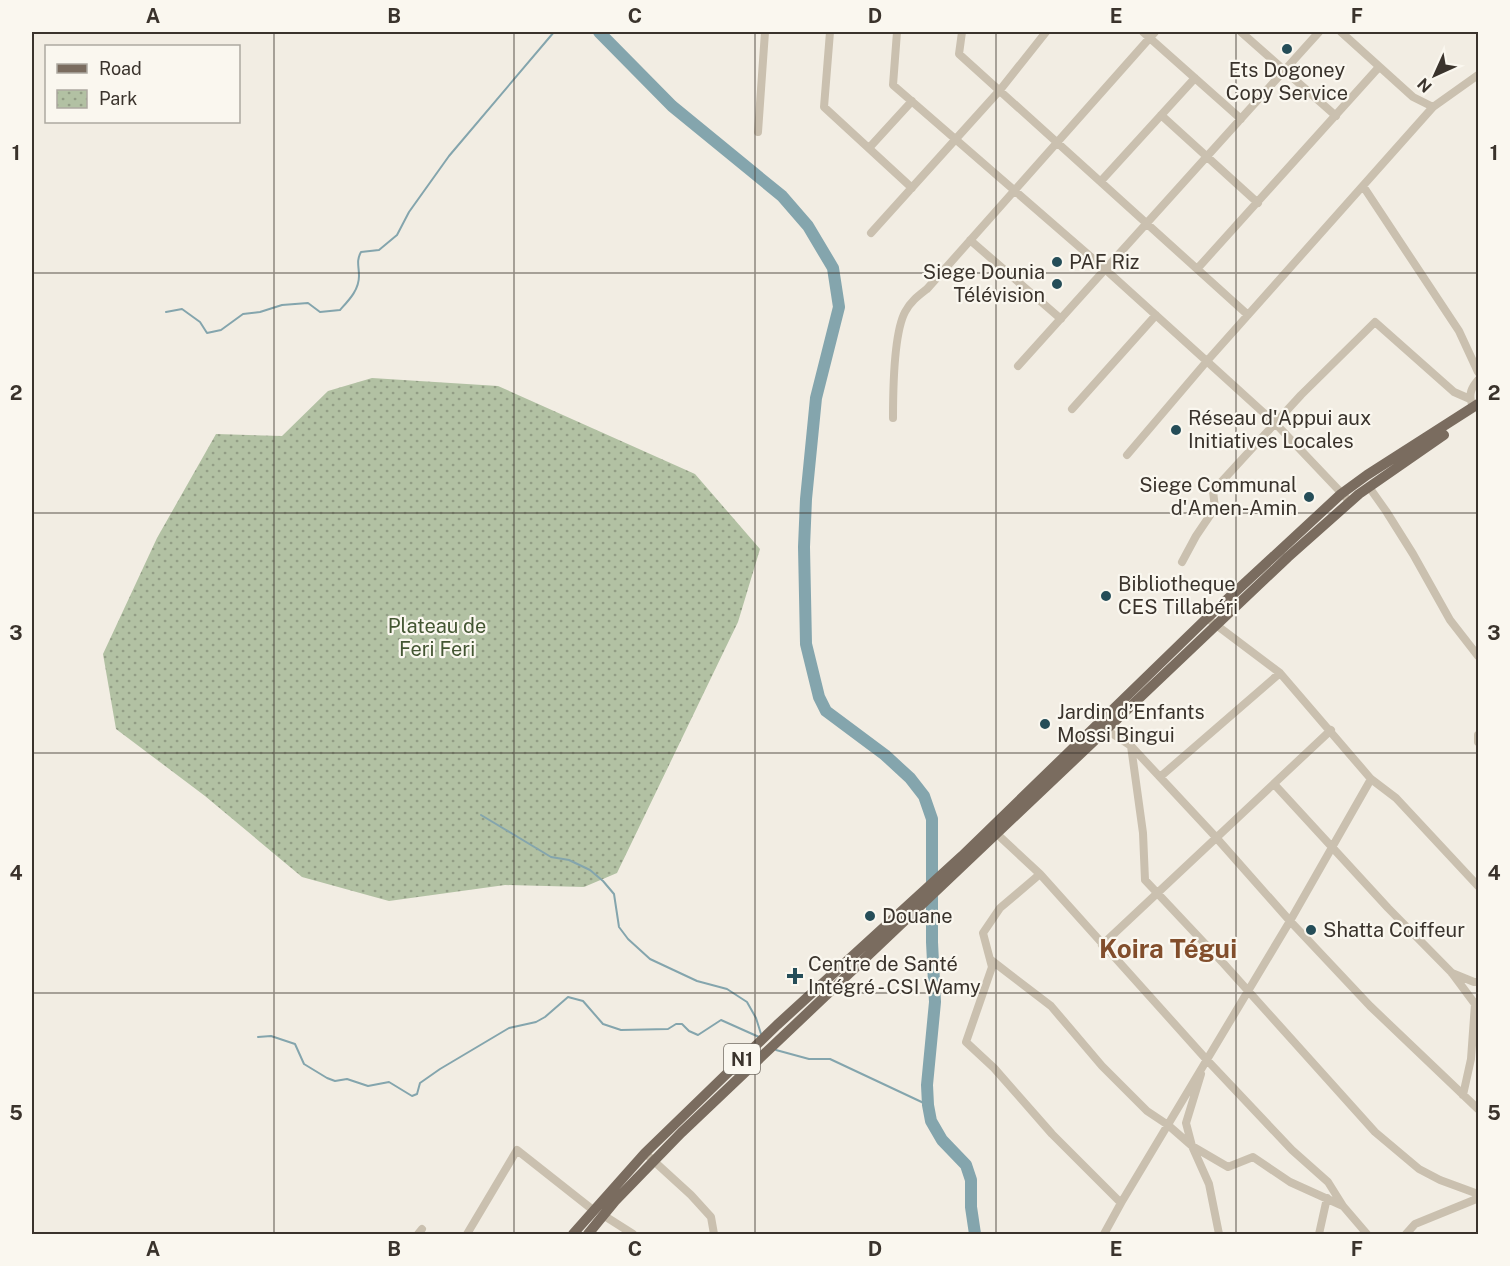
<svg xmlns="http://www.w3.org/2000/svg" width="1510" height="1266" font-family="'Public Sans',sans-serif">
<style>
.park{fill:url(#park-dots)}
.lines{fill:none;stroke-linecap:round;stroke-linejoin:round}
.stream{stroke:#84a5ad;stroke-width:2}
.river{stroke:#84a5ad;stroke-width:12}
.minor{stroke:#cac0af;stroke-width:8}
.major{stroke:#7a6c5f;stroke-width:10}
.grid{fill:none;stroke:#3a332c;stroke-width:1.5;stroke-opacity:0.55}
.poi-dot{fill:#254d58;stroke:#faf7ef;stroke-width:2}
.labels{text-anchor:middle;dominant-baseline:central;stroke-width:4.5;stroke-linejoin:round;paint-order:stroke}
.shield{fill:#faf7ef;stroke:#746e66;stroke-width:1.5}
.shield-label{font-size:18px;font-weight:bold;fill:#3a332c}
.poi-label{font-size:20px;fill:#3a332c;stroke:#faf7ef;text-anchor:start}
.park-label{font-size:20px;fill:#435632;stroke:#faf7ef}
.district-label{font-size:26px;font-weight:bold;fill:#824e2c;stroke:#faf7ef}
.neatline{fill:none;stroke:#3a332c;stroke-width:2}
.grid-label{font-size:20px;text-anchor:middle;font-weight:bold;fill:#3a332c}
</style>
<defs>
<pattern id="park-dots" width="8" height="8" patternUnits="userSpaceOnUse" patternTransform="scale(1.5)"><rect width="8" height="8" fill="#b2c1a3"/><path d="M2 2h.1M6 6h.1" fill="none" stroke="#929d85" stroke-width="1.8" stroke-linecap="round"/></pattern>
</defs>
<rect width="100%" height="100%" fill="#f2ede3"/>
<path class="park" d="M 372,378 L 498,386 L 695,474 L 760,549 L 738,622 L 617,873 L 584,887 L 505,885 L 389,901 L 302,877 L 205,796 L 116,729 L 103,654 L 157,538 L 216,434 L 282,436 L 328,391 Z"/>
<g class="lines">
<path class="stream" d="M 166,312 L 182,309 L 200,322 L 207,333 L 221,330 L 243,314 L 260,312 L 282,305 L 308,303 L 320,312 L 340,310 C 349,300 359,290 359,276 C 359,266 356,261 361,252 L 379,250 L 397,235 L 409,212 L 449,156 L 554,32
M 481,815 L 551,857 L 569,860 L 590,870 L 603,881 L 614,894 L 619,927 L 628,939 L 650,959 L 697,981 L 727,989 L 747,1002 L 756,1018 L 761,1034
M 258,1037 L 271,1036 L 295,1044 L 304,1064 L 327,1078 L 335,1081 L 347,1079 L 368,1086 L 389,1082 L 412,1096 L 417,1094 L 420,1083 L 440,1069 L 509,1028 L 536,1022 L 545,1017 L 568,997 L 583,1001 L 603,1024 L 621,1030 L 668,1029 L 676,1024 L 682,1024 L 689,1031 L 698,1035 L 721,1020 L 759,1037
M 776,1050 L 809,1059 L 830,1059 L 928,1105"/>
<path class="river" d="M 599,32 L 672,106 L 782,196 L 808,226 L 833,268 L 839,307 L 816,398 L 806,499 L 804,547 L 806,644 L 819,697 L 826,711 L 885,755 L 910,778 L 924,796 L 932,819 L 932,942 L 935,1002 L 927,1085 L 928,1105 L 931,1121 L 942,1140 L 966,1165 L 971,1180 L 971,1207 L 975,1234"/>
<path class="minor" d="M 830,32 L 824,107 L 912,188
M 897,32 L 893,85 L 1106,270 L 1211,365 L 1275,423 L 1350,502
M 962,32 L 959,54 L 1248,315
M 1143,32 L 1241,119
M 1241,32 L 1336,116
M 1341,32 L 1413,97 L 1433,107
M 1161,115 L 1258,203
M 758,132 L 765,32
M 869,148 L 912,101
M 1101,181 L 1195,78
M 1363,186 L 1459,331 L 1478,372
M 871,233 L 1000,90 L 1046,32
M 970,240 L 1061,319
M 1197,269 L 1379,67
M 1018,366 L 1319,32
M 1472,404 C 1468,394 1472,387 1478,380
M 1072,409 L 1156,315
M 893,418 C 893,393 894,333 905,312 C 910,302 918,296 927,289 L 1155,32
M 1127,455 L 1207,361 L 1433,107 L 1478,75
M 1369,487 L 1386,511 L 1413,554 L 1450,620 L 1478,656
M 1182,562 L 1196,536 L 1215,508 L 1213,491 L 1301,395 L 1375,322 L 1454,392 L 1470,399
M 1207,618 L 1280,673 L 1371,779 L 1396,798 L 1478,886
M 1102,727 L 1131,746 L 1213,834 L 1290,921 L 1370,1006 L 1478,1109
M 1478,735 L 1478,742
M 1131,746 L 1143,833 L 1145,880 L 1224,964 L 1375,1132 L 1419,1169 L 1440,1180 L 1478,1194
M 1160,777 L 1280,673
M 1274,784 L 1388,908 L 1452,973 L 1475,1004 L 1471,1059 L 1463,1095
M 997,834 L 1040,874 L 1206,1059 L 1292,1150 L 1328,1182 L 1343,1206
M 1040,874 L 1000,908 L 983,933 L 992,967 L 966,1042 L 994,1068 L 1052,1134 L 1121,1203
M 1102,945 L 1331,730
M 991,960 L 1051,1006 L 1102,1066 L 1147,1111 L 1168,1125 L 1192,1146 L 1228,1167 L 1253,1157 L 1290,1182 L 1343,1206 L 1367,1234
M 1452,973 L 1474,982 L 1478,982
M 1201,1074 L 1186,1123 L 1192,1146 L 1209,1184 L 1219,1234
M 645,1153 L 691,1195 L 711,1217 L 714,1234
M 603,1215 L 633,1234
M 418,1234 L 422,1229
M 467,1234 L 517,1150 L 593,1210
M 1104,1234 L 1121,1203 L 1290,921 L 1371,779
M 1319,1234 L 1327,1198
M 1406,1234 L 1415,1224 L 1474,1200"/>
<path class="major" d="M 573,1234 L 645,1153 L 777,1025 L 962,856 L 1207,618 L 1341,494 L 1367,475 L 1478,404
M 588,1234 L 615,1201 L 681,1133 L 1288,557 L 1359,494 L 1444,435"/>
</g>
<path class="grid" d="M 274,32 L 274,1234M 514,32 L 514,1234M 755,32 L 755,1234M 996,32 L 996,1234M 1236,32 L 1236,1234M 32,273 L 1478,273M 32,513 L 1478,513M 32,753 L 1478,753M 32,993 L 1478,993"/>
<g class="poi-dot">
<circle cx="1287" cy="49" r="6"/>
<circle cx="1057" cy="262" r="6"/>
<circle cx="1057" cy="284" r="6"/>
<circle cx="1176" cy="430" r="6"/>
<circle cx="1309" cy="497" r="6"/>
<circle cx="1106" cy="596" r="6"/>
<circle cx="1045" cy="724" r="6"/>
<circle cx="870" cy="916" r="6"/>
<circle cx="1311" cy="930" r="6"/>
<path d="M792 967h6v6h6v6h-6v6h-6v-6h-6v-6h6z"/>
</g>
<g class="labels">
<rect class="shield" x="724" y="1044" width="36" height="30" rx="4.5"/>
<g class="shield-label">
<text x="742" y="1059">N1</text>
</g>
<g class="poi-label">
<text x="1287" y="70" text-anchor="middle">Ets Dogoney<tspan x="1287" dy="23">Copy Service</tspan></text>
<text x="1069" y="262">PAF Riz</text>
<text x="1045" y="272" text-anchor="end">Siege Dounia<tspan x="1045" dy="23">Télévision</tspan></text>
<text x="1188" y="418">Réseau d'Appui aux<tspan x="1188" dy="23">Initiatives Locales</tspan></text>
<text x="1297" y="485" text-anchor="end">Siege Communal<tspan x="1297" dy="23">d'Amen-Amin</tspan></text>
<text x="1118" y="584">Bibliotheque<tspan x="1118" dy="23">CES Tillabéri</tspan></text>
<text x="1057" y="712">Jardin d’Enfants<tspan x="1057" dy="23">Mossi Bingui</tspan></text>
<text x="882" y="916">Douane</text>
<text x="1323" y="930">Shatta Coiffeur</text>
<text x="808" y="964">Centre de Santé<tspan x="808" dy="23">Intégré - CSI Wamy</tspan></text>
</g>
<g class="park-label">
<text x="437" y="626">Plateau de<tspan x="437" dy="23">Feri Feri</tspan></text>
</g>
<g class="district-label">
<text x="1168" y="948">Koira Tégui</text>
</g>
</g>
<rect width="1510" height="1266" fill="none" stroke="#faf7ef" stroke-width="66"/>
<rect x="45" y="45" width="195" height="78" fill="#faf7ef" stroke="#ada9a1" stroke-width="1.5"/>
<rect x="57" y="64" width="30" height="9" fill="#7a6c5f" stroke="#ada9a1" stroke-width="1.5"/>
<text x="99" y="75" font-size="18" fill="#3a332c">Road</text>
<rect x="57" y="90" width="30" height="18" fill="url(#park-dots)" stroke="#ada9a1" stroke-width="1.5"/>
<text x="99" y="105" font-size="18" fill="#3a332c">Park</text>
<g transform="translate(1435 75) rotate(225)" stroke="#faf7ef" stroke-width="4.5" paint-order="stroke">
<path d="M0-4.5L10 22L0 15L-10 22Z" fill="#3a332c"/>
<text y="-9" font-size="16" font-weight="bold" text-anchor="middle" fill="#3a332c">N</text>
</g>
<rect x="33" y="33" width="1444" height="1200" class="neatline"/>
<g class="grid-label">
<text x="153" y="23">A</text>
<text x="394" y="23">B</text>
<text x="635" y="23">C</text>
<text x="875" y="23">D</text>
<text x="1116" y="23">E</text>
<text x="1357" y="23">F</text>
<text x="16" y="160">1</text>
<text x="1494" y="160">1</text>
<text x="16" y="400">2</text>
<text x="1494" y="400">2</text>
<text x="16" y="640">3</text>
<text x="1494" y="640">3</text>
<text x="16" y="880">4</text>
<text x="1494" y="880">4</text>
<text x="16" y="1120">5</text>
<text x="1494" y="1120">5</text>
<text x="153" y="1256">A</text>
<text x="394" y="1256">B</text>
<text x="635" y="1256">C</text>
<text x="875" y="1256">D</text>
<text x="1116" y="1256">E</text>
<text x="1357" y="1256">F</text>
</g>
</svg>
